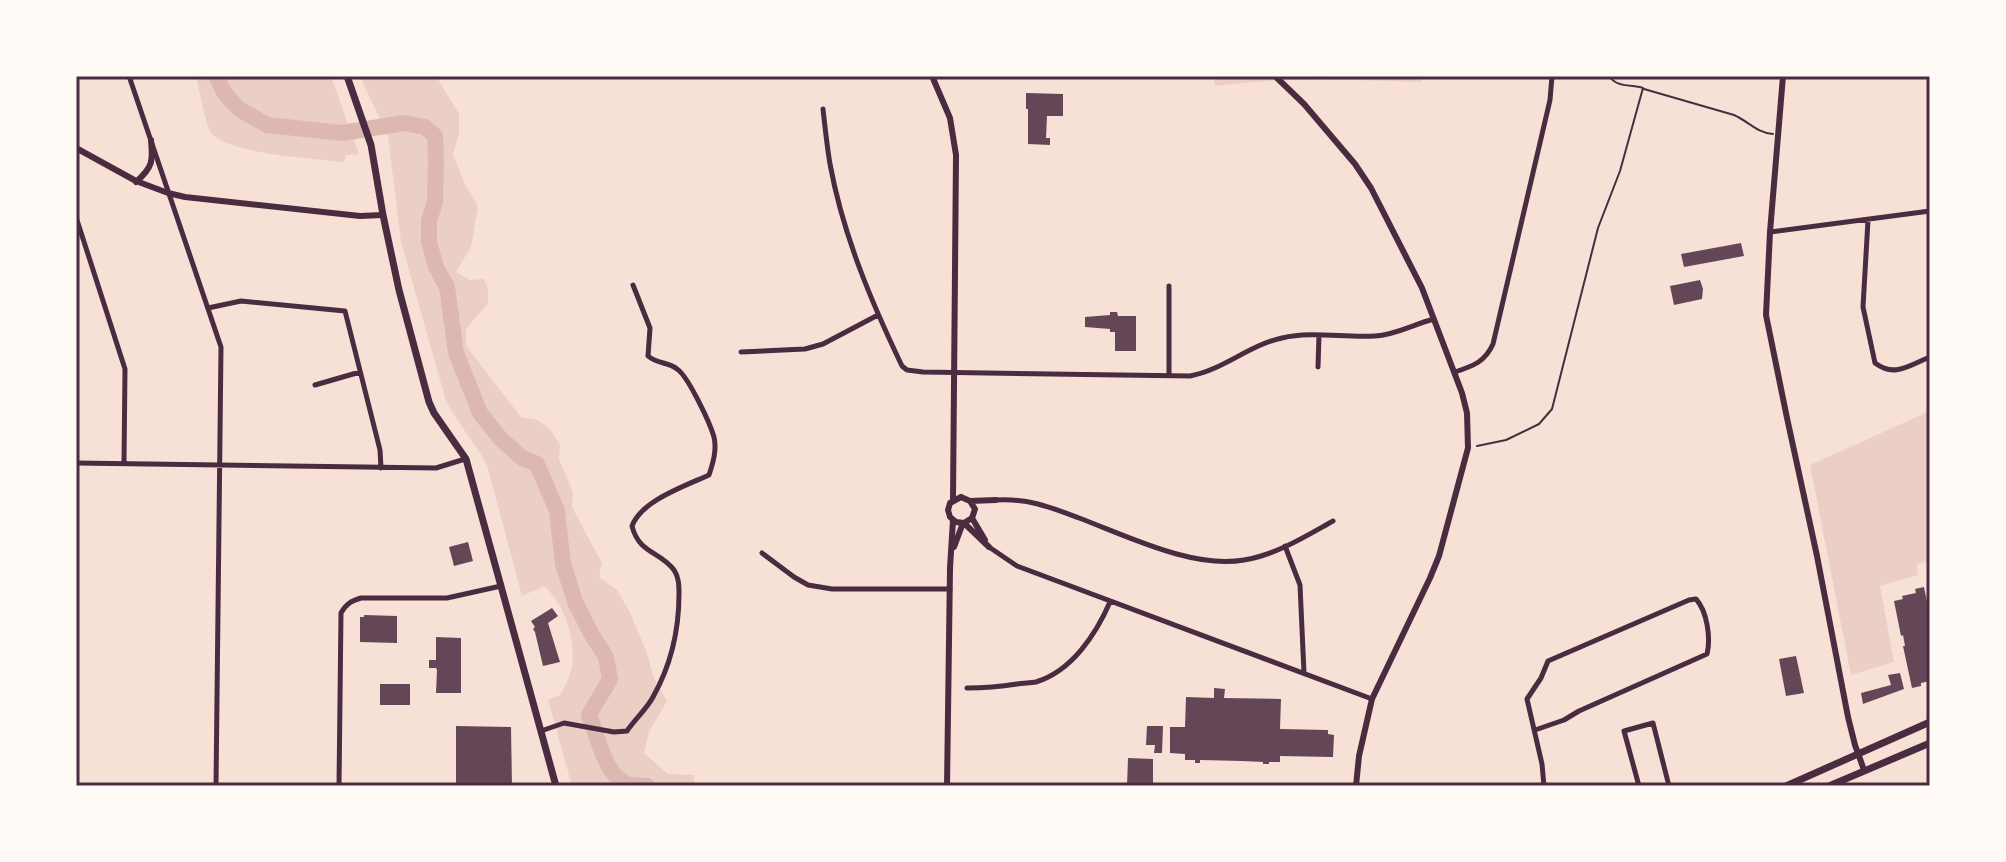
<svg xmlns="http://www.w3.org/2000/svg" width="2006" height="862" font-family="Mulish,sans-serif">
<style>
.green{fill:#ebcfc5}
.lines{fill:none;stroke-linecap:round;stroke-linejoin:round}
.river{stroke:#dcb8b0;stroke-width:16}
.building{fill:#644757}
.path{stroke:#4a2c40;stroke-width:2}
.minor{stroke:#4a2c40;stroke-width:5}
.tertiary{stroke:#4a2c40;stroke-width:6}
.secondary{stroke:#4a2c40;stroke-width:7}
.neatline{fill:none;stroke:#4a2c40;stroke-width:3}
</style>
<rect width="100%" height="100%" fill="#f7e1d7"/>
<path class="green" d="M 196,76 L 331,76 L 359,154 L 346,155 L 344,162 C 318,159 223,154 210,131 C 205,121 199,89 196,76 Z
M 360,76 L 436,76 L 459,114 L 459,133 L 453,155 L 465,184 L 478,206 L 471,247 L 456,272 L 470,280 L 484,279 L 488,289 L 488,303 L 466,329 L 466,346 L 521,417 L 538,420 L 550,429 L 560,445 L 559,459 L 573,492 L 572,507 L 602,563 L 599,577 L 617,590 L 630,612 L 647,653 L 653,676 L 667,701 L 649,732 L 644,753 L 668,774 L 694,775 L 694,786 L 572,786 L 548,700 L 560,695 C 563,689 567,683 569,677 C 579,648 567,606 544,586 L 522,596 L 487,465 C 475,442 457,423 446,401 L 401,242 L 388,137 Z
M 1213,76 L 1422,76 L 1421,82 C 1352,80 1284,77 1215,86 Z
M 1930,411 L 1930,561 L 1917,564 L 1918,575 L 1880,586 L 1894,662 L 1851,675 L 1810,465 Z"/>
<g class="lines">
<path class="river" d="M 216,76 L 225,94 L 239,109 L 267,125 L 342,133 L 404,123 L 425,127 L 435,136 L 436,161 L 435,202 L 429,221 L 429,242 L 436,267 L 447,287 L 456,353 L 480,413 L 500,438 L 522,458 L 537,464 L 557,511 L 563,564 L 576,604 L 592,635 L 606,657 L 610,679 L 589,715 C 598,736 604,775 627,784 C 633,786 641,785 647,786"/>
</g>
<path class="building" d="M 1026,93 L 1063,94 L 1063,116 L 1047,116 L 1046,138 L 1050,138 L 1050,145 L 1028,144 L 1028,109 L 1026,109 Z
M 1741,243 L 1744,256 L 1684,267 L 1681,254 Z
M 1700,280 L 1703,289 L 1702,299 L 1674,305 L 1670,286 Z
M 1110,312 L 1117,312 L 1118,316 L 1136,316 L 1136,351 L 1115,351 L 1115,332 L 1110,332 L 1110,329 L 1085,327 L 1085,317 L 1110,315 Z
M 468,542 L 473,561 L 454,566 L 449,547 Z
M 1924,587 L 1930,617 L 1930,681 L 1921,683 L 1921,686 L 1912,688 L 1903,646 L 1905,646 L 1903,635 L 1901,636 L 1894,601 L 1903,599 L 1902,596 L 1916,593 L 1915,589 Z
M 552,608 L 558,616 L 548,623 L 560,662 L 543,666 L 535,632 L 533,629 L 535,627 L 531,621 Z
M 364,615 L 397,616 L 397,643 L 360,642 L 360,617 L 364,617 Z
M 436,637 L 461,638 L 461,693 L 436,693 L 437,670 L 436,668 L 429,668 L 429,660 L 436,660 Z
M 1796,656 L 1804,693 L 1786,696 L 1779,659 Z
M 1900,673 L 1904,689 L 1863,704 L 1861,693 L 1891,685 L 1888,675 Z
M 380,684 L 410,684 L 410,705 L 380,705 Z
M 1214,688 L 1225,689 L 1224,698 L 1281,699 L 1280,729 L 1328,730 L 1328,734 L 1334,735 L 1333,757 L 1280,756 L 1280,762 L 1269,762 L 1269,764 L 1263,764 L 1263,762 L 1242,761 L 1200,760 L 1200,763 L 1195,763 L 1195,760 L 1185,760 L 1185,754 L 1170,753 L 1170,727 L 1185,727 L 1186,697 L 1214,698 Z
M 456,726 L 511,727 L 512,786 L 456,786 Z
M 1147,726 L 1163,726 L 1162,753 L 1154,753 L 1155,745 L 1146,745 Z
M 1128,758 L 1153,759 L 1153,786 L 1127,786 Z"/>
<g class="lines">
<path class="path" d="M 1644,89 L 1734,115 C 1748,121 1757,133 1773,134
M 1477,446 L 1506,440 L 1539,424 L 1552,409 L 1598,228 L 1620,171 L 1643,88 C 1631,84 1617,88 1609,76"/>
<path class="minor" d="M 129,76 L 221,347 L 216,786
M 823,109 C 825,127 827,146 830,164 C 843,235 871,301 902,366 L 907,370 L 923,372 L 1190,376 C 1223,370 1249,345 1282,338 C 1312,331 1344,338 1375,336 C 1396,335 1414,324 1434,319
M 76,217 L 125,369 L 124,463
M 1868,220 L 1863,307 L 1875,363 C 1895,378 1909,365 1930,357
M 1770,232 L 1930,211
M 208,308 L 241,301 L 345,311 L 380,450 L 381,468
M 741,352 L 805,349 L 823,344 L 878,315
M 1318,367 L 1319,335
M 1455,372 C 1473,366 1485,362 1493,344 L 1550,100 L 1552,76
M 1169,375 L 1169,286
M 315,385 L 360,372
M 76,463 L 436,468 L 465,459
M 996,500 C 1028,498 1050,507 1079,518 C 1127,536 1193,569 1244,560 C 1276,555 1306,536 1333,521
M 1285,546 L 1300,585 L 1304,673
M 989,547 L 1017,566 L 1372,699
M 762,553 L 794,577 L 808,585 L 832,589 L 950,589
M 967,688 C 987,688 998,687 1017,684 C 1023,683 1030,683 1036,682 C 1072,671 1096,634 1110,602
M 1535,730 L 1564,720 L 1579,711 L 1707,654 C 1711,638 1707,611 1696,599 L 1689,600 L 1548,661 L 1541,678 L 1527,699 L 1542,764 L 1544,786
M 541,731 L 564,723 L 614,732 L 627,731 C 635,719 646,710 653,697 C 671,665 679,630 679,594 C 679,586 679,577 674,570 C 660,551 639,554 632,526 C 641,501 685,486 709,475 C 713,463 717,450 714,437 C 710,423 688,376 677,369 C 669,362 657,364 648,356 L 650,328 L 633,285
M 339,786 L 341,613 C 346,604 351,601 361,598 L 447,598 L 501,586
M 1639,786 L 1624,731 L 1653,723 L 1669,786"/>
<path class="tertiary" d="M 932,76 L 950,118 L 956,155 L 953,500
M 1275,76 L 1304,104 L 1355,164 L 1371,188 L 1422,288 L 1462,393 L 1467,413 L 1468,448 L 1439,556 L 1430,578 L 1372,699 L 1359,756 L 1356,786
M 1783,76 L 1770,232 L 1766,315 L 1787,418 L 1817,556 L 1848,717 L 1855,745 L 1864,770
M 76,148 L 136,181 L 168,193 L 185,197 L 360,216 L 383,215
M 136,182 C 153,167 153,161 151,140
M 961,497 L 950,503 L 948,510 L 950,517 L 956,522 L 964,523 L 989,547
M 961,497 L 970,501 L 975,509 L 972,518 L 964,523
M 970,501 L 996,500
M 972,518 L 985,540
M 954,547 L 963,523
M 947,786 L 950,568 L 953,520"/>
<path class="secondary" d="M 347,76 L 371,145 L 383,215 L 399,290 L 429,402 L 434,413 L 466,459 L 556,786
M 1786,786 L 1930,722
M 1829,786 L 1930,743"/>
</g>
<rect width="2006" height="862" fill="none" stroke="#fffaf5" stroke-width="156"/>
<rect x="78" y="78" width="1850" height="706" class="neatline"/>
</svg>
